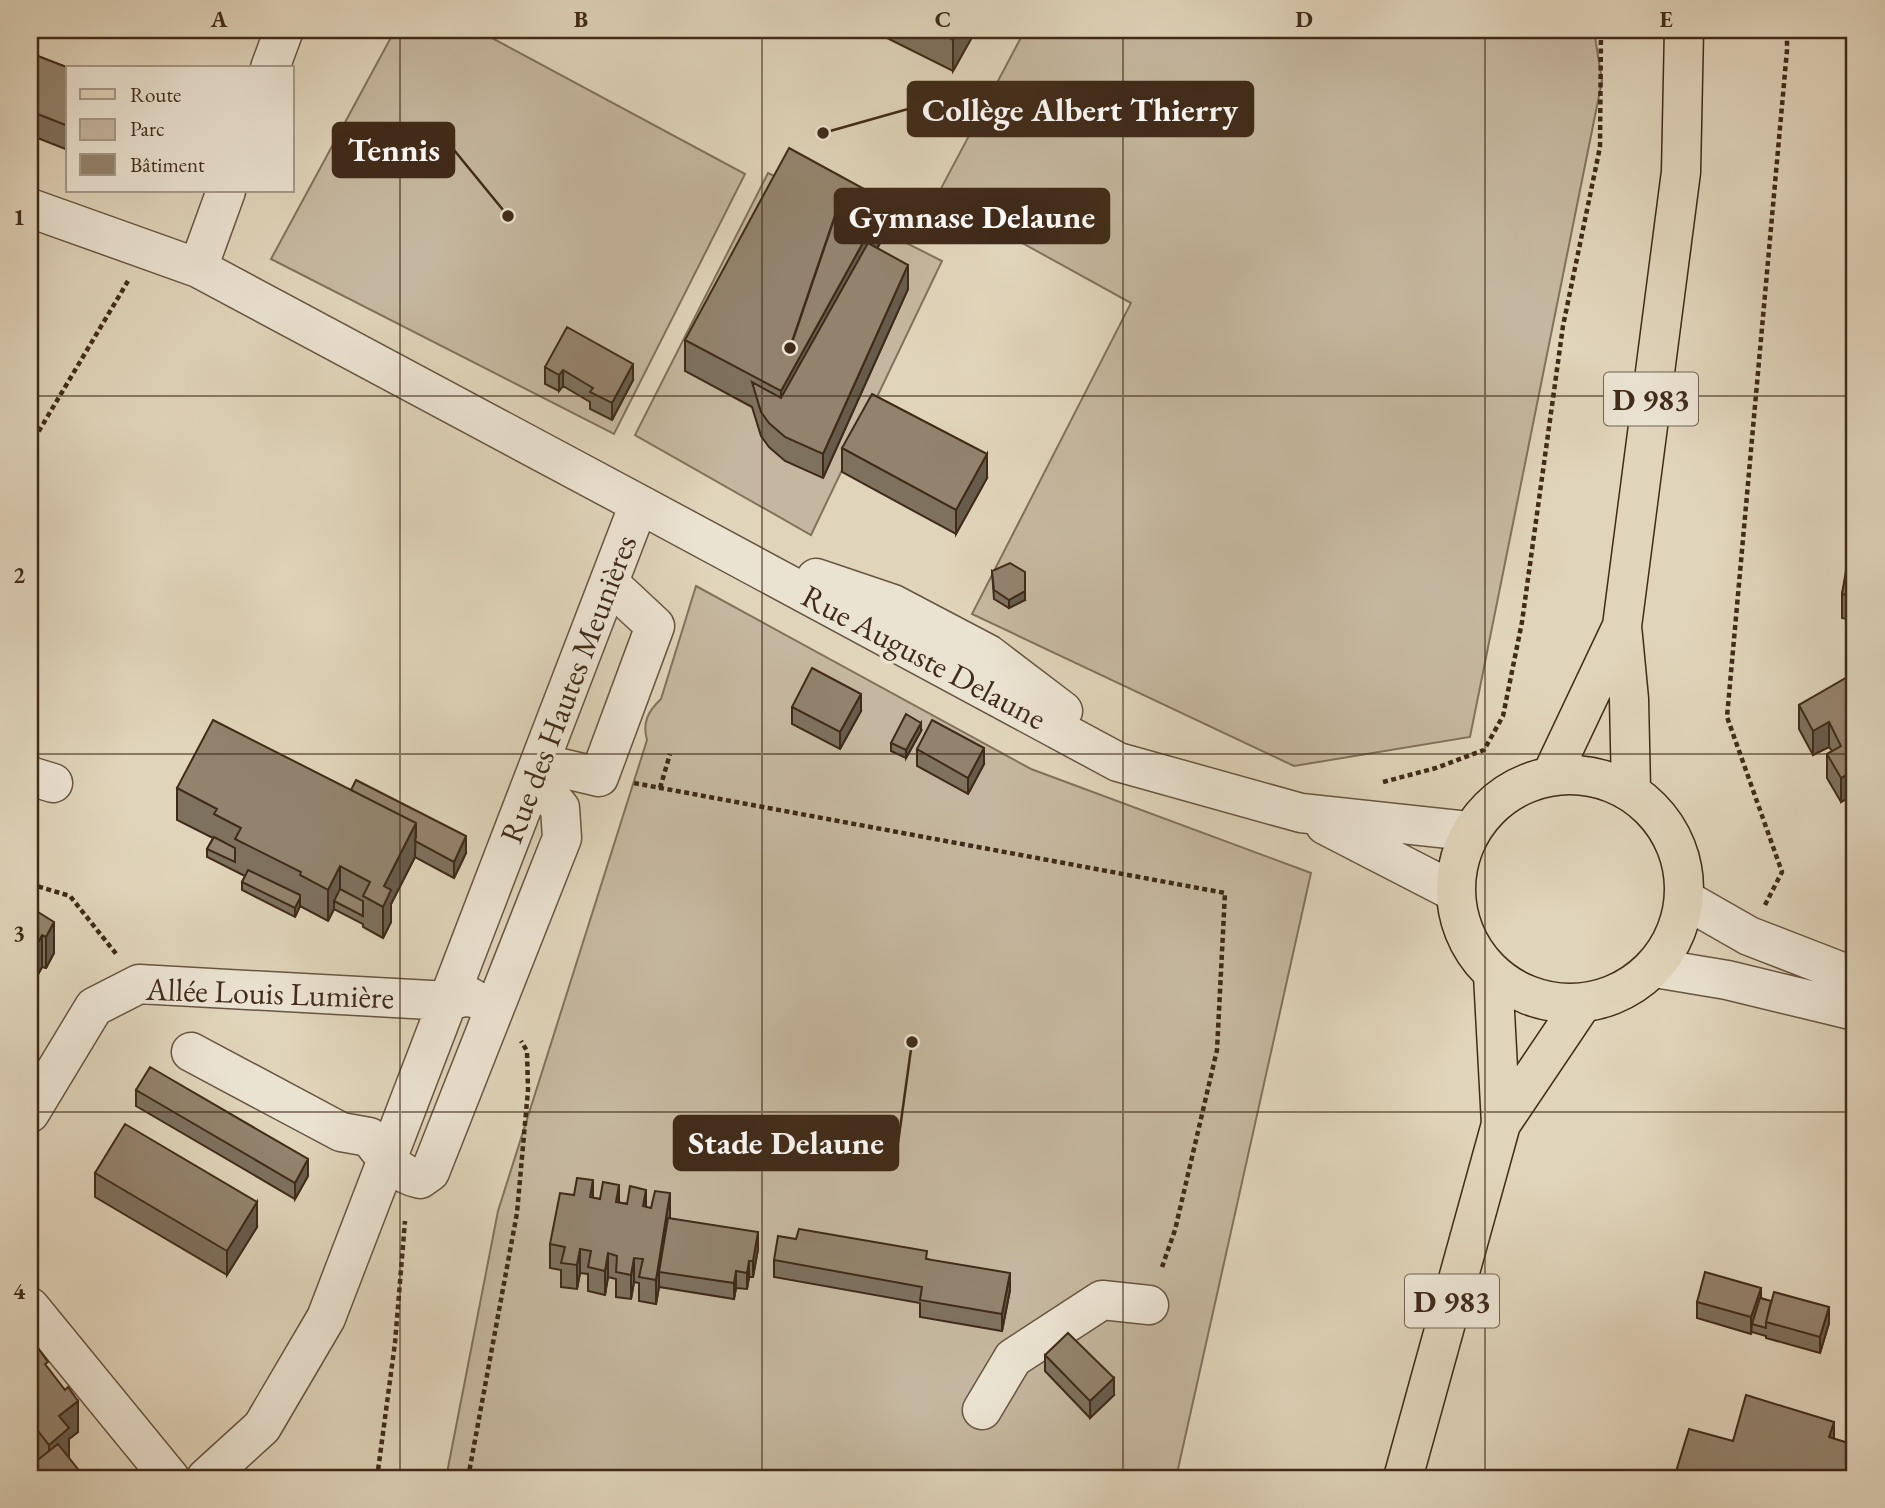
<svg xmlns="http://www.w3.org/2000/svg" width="1885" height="1508" font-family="'EB Garamond',serif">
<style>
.green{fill:#c5b79f;stroke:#82715c;stroke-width:2}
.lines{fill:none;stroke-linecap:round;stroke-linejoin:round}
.minor-casing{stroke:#685541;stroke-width:41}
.major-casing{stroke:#402b19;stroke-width:41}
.path{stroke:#402b19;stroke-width:4.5;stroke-dasharray:5 3.5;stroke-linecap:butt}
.minor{stroke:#ebe3d2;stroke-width:38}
.major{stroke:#e0d4ba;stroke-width:38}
.wall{fill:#7e715e;stroke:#402b19;stroke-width:2}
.shaded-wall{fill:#675c4c;stroke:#402b19;stroke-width:2}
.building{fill:#93836d;stroke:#402b19;stroke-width:2}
.grid{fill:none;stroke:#402b19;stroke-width:2;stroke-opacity:0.55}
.labels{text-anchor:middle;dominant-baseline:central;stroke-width:7;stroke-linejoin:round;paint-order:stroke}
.shield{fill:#ebe3d2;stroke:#736250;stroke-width:2}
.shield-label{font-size:30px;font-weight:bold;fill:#402b19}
.street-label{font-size:32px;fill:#402b19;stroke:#ebe3d2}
.leader{fill:none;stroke:#402b19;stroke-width:2.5}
.callout-dot{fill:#402b19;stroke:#ebe3d2;stroke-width:2.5}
.callout{fill:#402b19;stroke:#402b19;stroke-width:2.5}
.callout-label{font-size:33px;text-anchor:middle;font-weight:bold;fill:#fff}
.neatline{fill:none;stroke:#402b19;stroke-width:2.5}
.grid-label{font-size:23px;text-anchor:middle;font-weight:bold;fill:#402b19}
</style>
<rect width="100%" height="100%" fill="#e0d4ba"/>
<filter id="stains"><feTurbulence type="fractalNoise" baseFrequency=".00286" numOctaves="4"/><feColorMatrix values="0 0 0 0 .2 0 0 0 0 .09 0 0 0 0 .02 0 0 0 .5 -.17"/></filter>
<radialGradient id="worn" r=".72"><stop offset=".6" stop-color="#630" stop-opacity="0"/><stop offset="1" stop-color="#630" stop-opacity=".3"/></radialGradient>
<path class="green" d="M 395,30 L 477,30 L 745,174 L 614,434 L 271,259 Z
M 1025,30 L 1594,30 L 1602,81 L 1470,737 L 1294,766 L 972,614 L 1131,303 L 937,196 Z
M 768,173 L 942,261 L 811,535 L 635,435 Z
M 696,586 L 1031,769 L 1311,873 L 1176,1478 L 446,1478 L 498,1211 L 647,740 C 642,723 648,711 661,699 Z"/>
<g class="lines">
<defs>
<path id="minor" d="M 270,68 L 284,30
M 30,208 L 198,268 L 639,504 L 326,1318 L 262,1427 L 206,1478
M 198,268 L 226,191
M 639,504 L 1118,762 L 1301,813 L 1468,831
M 816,578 L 893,604 L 988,654 L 1063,711
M 540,763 L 599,777 L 655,626 L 609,583
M 30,776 L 53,783
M 1325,825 L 1453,891
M 1686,900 L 1749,936 L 1855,977
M 1655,968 L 1727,980 L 1855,1011
M 191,1052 L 341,1132 L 369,1137 C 384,1156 396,1174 420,1179 L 430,1172 L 562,838 L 560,808 L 534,778
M 30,1113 L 94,1007 L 139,984 L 449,1001 L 468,996 L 472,998
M 30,1307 L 170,1478
M 982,1410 L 1013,1358 L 1102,1300 L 1149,1305"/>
<path id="major" d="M 1552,774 L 1622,626
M1456 889a114 114 0 1 1 228 0a114 114 0 1 1-228 0Z
M 1631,789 L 1629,699 L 1622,626 L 1681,172 L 1684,30
M 1501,1124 L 1581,1005
M 1403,1478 L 1501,1124 L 1493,975"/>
</defs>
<use href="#minor" class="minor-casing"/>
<use href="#major" class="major-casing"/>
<path class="path" d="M 30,446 L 128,281
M 1383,782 L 1436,768 L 1484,750 L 1503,716 L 1522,622 L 1563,326 L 1600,147 L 1601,30
M 634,783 L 1225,893 L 1217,1050 L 1175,1230 L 1161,1270
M 660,788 L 670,754
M 30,884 L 70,896 L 117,955
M 1765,905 L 1782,872 L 1727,717 L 1787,50 L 1787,30
M 377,1478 L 395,1343 L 405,1221
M 468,1478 L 517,1213 L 528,1090 L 527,1051 L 521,1041"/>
<use href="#minor" class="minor"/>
<use href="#major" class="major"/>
</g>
<path class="wall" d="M 871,30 L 976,30 L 953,71 Z
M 30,53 L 68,68 L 68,150 L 30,135 Z
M 886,232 L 877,249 L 908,289 L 823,478 L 785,461 L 769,447 L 761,436 L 752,407 L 685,371 L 685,340 Z
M 545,367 L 633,380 L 612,420 L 590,409 L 590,402 L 563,386 L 559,391 L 545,384 Z
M 1855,396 L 1855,461 L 1849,460 L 1849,429 Z
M 842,448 L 987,478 L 956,534 L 842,472 Z
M 1855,531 L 1855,621 L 1842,618 L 1842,594 Z
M 992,571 L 1025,600 L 1009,608 L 994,599 Z
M 1855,683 L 1855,794 L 1841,802 L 1827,778 L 1827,754 L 1832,751 L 1829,747 L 1813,755 L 1799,729 L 1799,705 Z
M 792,707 L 861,711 L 840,749 L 792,724 Z
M 921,731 L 906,758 L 891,751 L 891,743 Z
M 917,749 L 984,764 L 968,794 L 917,766 Z
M 177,788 L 466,853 L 454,878 L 415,857 L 391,904 L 391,922 L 383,938 L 363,927 L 363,924 L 334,909 L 328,921 L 300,906 L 295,917 L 242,890 L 242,882 L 245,876 L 207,857 L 207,849 L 213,838 L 177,820 Z
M 30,907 L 54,953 L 46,968 L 42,967 L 30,989 Z
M 136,1090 L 308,1176 L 295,1199 L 136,1106 Z
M 95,1173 L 257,1227 L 227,1275 L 95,1197 Z
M 593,1198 L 646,1207 L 670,1219 L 758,1249 L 753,1277 L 749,1277 L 747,1289 L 736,1288 L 734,1299 L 659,1287 L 656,1304 L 639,1301 L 639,1283 L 634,1282 L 631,1299 L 616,1297 L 616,1279 L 608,1277 L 605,1295 L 588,1291 L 588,1274 L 580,1273 L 577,1289 L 561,1287 L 561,1270 L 550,1268 L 550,1244 Z
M 927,1259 L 1010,1290 L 1002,1331 L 920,1317 L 920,1303 L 774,1277 L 774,1260 Z
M 1761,1298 L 1829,1323 L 1820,1353 L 1766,1338 L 1766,1336 L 1752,1332 L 1752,1331 L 1751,1334 L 1697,1318 L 1697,1302 Z
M 30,1345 L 48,1369 L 78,1432 L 69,1439 L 69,1458 L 30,1478 Z
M 1045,1355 L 1114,1395 L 1090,1418 L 1045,1371 Z"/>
<path class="shaded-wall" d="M 959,30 L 976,30 L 953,71 L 953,40 Z
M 886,201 L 886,232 L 781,422 L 781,391 Z
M 908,265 L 908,289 L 823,478 L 823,454 Z
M 633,364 L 633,380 L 612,420 L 612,403 Z
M 563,370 L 563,386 L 559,391 L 559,375 Z
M 987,454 L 987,478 L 956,534 L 956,510 Z
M 1025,591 L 1025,600 L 1009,608 L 1009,600 Z
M 861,694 L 861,711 L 840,749 L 840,732 Z
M 1829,722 L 1829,747 L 1813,755 L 1813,731 Z
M 921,723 L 921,731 L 906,758 L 906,750 Z
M 984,748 L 984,764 L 968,794 L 968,778 Z
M 1855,770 L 1855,794 L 1841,802 L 1841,778 Z
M 416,823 L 415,857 L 391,904 L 391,922 L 383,938 L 383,907 L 384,886 Z
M 466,836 L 466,853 L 454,878 L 454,862 Z
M 340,866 L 340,897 L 334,901 L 334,909 L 328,921 L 328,890 Z
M 300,898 L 300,906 L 295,917 L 295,908 Z
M 54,922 L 54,953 L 46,968 L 46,937 Z
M 42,935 L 42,967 L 30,989 L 30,958 Z
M 308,1159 L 308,1176 L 295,1199 L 295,1183 Z
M 593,1180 L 593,1204 L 590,1197 Z
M 619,1185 L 619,1209 L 616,1202 Z
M 646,1190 L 646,1214 L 643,1206 Z
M 670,1193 L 670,1218 L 661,1272 L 659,1272 L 659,1287 L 656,1304 L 656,1280 Z
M 257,1202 L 257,1227 L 227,1275 L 227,1251 Z
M 758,1232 L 758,1249 L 753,1277 L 753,1261 Z
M 580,1249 L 580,1273 L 577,1289 L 577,1265 Z
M 608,1253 L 608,1277 L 605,1295 L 605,1271 Z
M 634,1258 L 634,1282 L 631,1299 L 631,1275 Z
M 749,1261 L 749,1277 L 747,1289 L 747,1273 Z
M 736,1271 L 736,1288 L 734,1299 L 734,1283 Z
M 1010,1273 L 1010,1290 L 1002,1331 L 1002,1314 Z
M 1761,1288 L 1761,1305 L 1752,1324 L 1751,1334 L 1751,1317 Z
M 1829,1307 L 1829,1323 L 1820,1353 L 1820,1337 Z
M 1114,1378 L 1114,1395 L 1090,1418 L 1090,1401 Z
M 78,1401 L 78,1432 L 69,1439 L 69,1459 L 49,1476 L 49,1445 L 59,1416 Z
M 1834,1422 L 1834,1453 L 1829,1437 Z
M 38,1431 L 38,1462 L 30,1468 L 30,1436 Z"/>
<path class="building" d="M 934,30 L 959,30 L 953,40 Z
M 30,53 L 69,68 L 68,126 L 30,111 Z
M 789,148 L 886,201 L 781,391 L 685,340 Z
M 868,243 L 908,265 L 823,454 L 785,437 L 769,423 L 761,412 L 752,382 L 781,398 Z
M 567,327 L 633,364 L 612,403 L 590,392 L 593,388 L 563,370 L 559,375 L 545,367 Z
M 872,394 L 987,454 L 956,510 L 842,448 Z
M 1855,396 L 1855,430 L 1849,429 Z
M 1853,530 L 1855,531 L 1855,597 L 1842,594 Z
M 1010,563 L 1025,572 L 1025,591 L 1009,600 L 994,590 L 992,571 Z
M 812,668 L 861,694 L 840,732 L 792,707 Z
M 1851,675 L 1855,683 L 1855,770 L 1841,778 L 1827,754 L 1841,746 L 1829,722 L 1813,731 L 1799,705 Z
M 906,714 L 921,723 L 906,750 L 891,743 Z
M 213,720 L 416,823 L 384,886 L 391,890 L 383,907 L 363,896 L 370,882 L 340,866 L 328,890 L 300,875 L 301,872 L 235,839 L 241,828 L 214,814 L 217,809 L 177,788 Z
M 932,720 L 984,748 L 968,778 L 917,749 Z
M 356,780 L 466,836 L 454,862 L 415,841 L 416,837 L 416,823 L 351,790 Z
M 214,837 L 235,848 L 235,862 L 207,849 Z
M 248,870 L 300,895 L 300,898 L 295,908 L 242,882 Z
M 340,889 L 363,901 L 363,916 L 334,901 Z
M 30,907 L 54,922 L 46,937 L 42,935 L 30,958 Z
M 150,1067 L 308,1159 L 295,1183 L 136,1090 Z
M 125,1124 L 257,1202 L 227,1251 L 95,1173 Z
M 577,1178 L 593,1180 L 590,1197 L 600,1199 L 603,1182 L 619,1185 L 616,1202 L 627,1204 L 630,1186 L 646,1190 L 643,1206 L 651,1208 L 655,1191 L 670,1193 L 656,1280 L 639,1277 L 643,1259 L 634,1258 L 631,1275 L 616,1272 L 617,1256 L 608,1253 L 605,1271 L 588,1267 L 591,1251 L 580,1249 L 577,1265 L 561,1263 L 565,1247 L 550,1244 L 560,1193 L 574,1195 Z
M 668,1218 L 758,1232 L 753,1261 L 749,1261 L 747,1273 L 736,1271 L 734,1283 L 659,1272 Z
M 799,1229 L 927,1251 L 926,1259 L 1010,1273 L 1002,1314 L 920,1300 L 922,1287 L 774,1260 L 778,1236 L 796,1239 Z
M 1705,1272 L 1761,1288 L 1751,1317 L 1697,1302 Z
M 1774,1292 L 1829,1307 L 1820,1337 L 1766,1322 Z
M 1760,1298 L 1771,1301 L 1766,1322 L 1766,1328 L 1752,1324 Z
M 1068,1333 L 1114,1378 L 1090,1401 L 1045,1355 Z
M 30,1345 L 35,1351 L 38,1348 L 48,1362 L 45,1364 L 65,1390 L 68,1387 L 78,1401 L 59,1416 L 69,1428 L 49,1445 L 38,1431 L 30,1436 Z
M 1746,1395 L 1834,1422 L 1829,1437 L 1855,1445 L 1855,1478 L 1674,1478 L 1689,1429 L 1733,1441 Z
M 58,1444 L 85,1478 L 30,1478 L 30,1466 Z"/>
<path class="grid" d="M 400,30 L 400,1478M 762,30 L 762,1478M 1123,30 L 1123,1478M 1485,30 L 1485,1478M 30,396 L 1855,396M 30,754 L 1855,754M 30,1112 L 1855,1112"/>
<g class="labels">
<g class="shield">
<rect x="1604" y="372.5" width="94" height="53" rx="5"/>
<rect x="1405" y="1274.5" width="94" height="53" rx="5"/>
</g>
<g class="shield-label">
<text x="1651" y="399">D 983</text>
<text x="1452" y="1301">D 983</text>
</g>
<g class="street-label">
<text transform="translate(924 657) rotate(28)">Rue Auguste Delaune</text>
<text transform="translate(568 689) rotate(-69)">Rue des Hautes Meunières</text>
<text transform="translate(270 993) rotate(2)">Allée Louis Lumière</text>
</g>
</g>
<path class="leader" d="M823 133L908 109M508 216L454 150M790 348L835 216M912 1042L898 1143"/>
<g class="callout-dot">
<circle cx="823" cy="133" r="7"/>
<circle cx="508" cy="216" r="7"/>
<circle cx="790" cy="348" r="7"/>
<circle cx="912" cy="1042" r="7"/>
</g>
<g class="callout">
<rect x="908" y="82" width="345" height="54" rx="7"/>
<rect x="333" y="123" width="121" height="54" rx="7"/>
<rect x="835" y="189" width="274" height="54" rx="7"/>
<rect x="674" y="1116" width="224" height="54" rx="7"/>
</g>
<g class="callout-label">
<text x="1080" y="121">Collège Albert Thierry</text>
<text x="394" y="161">Tennis</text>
<text x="972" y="228">Gymnase Delaune</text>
<text x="786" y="1154">Stade Delaune</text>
</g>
<rect width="1885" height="1508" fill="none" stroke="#e0d4ba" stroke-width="77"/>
<rect x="66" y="66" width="228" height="126" fill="#ebe3d2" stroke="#a79988" stroke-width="2"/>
<rect x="80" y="89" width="35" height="10" fill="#e0d4ba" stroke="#a79988" stroke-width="2"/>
<text x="130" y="102" font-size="21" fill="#402b19">Route</text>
<rect x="80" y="119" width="35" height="21" fill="#c5b79f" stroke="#a79988" stroke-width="2"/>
<text x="130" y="136" font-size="21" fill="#402b19">Parc</text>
<rect x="80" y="154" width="35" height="21" fill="#93836d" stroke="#a79988" stroke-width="2"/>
<text x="130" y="172" font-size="21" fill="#402b19">Bâtiment</text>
<rect x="38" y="38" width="1808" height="1432" class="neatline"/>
<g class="grid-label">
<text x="219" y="27">A</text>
<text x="581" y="27">B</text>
<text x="943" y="27">C</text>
<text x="1304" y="27">D</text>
<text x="1666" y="27">E</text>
<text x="19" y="225">1</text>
<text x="19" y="583">2</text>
<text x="19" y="941">3</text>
<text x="19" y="1299">4</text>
</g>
<rect width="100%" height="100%" filter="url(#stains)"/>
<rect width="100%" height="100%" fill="url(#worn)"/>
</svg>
